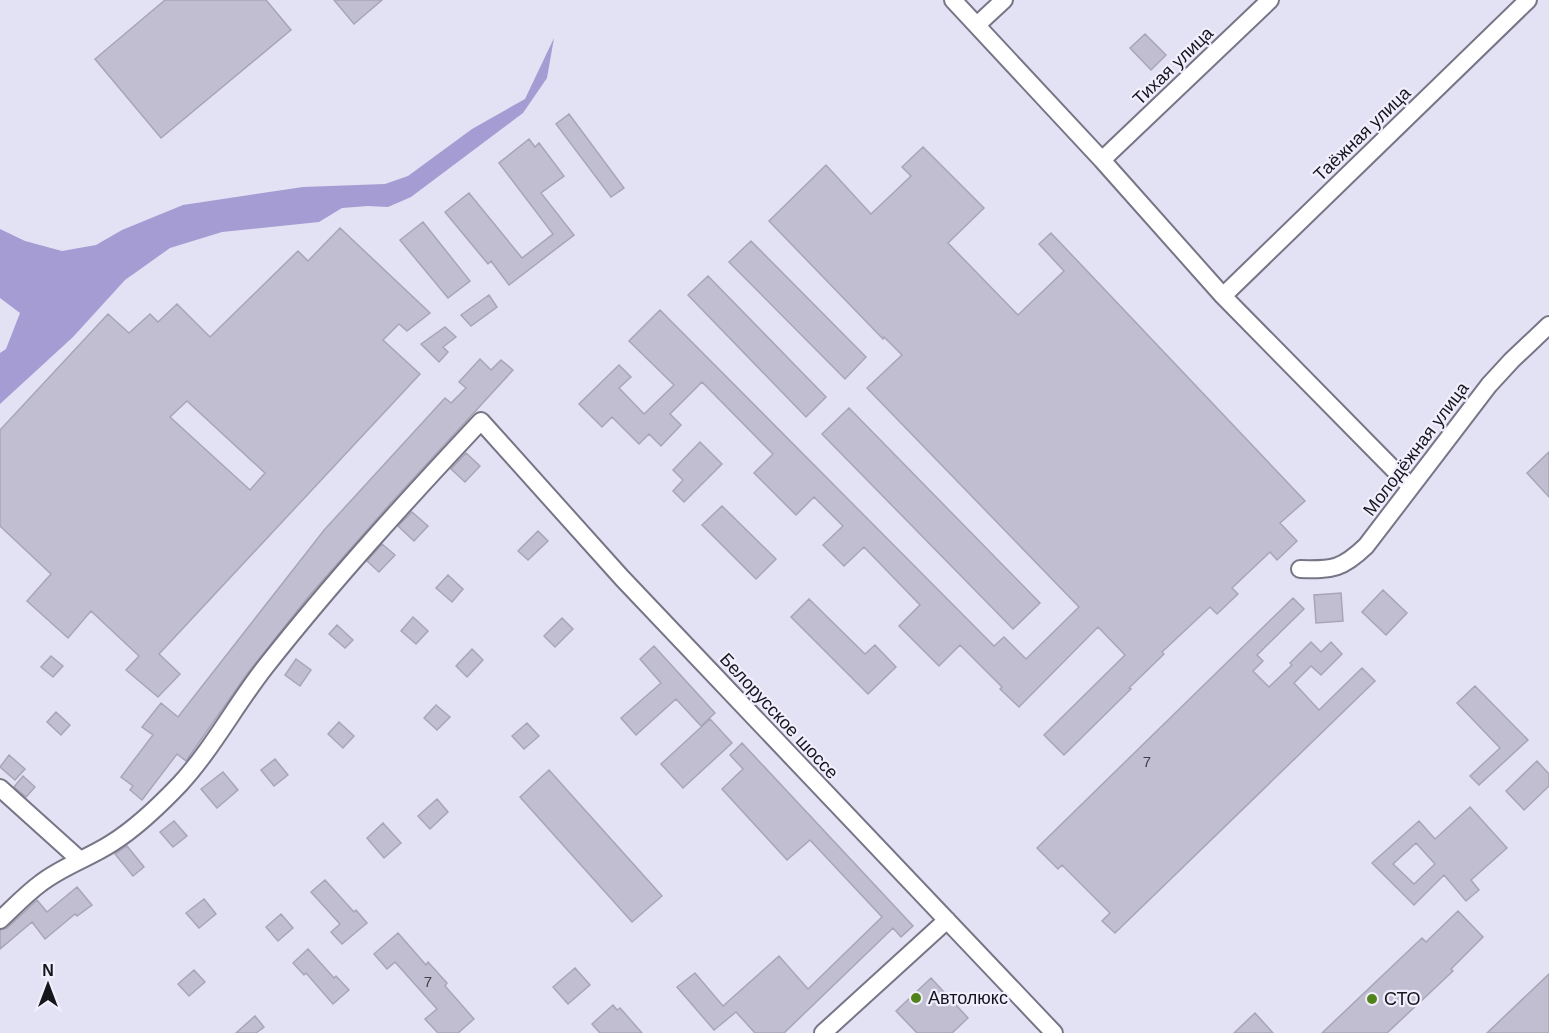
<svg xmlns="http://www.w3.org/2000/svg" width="1549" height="1033" font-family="Helvetica,sans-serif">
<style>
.water{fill:#a59cd3}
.building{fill:#c0bed0;stroke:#a7a5b6;stroke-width:1.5;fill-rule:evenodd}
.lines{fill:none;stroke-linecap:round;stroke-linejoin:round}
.minor-casing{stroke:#777586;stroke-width:20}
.minor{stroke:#fff;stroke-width:16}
.poi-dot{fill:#50841a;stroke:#f1effe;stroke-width:2}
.labels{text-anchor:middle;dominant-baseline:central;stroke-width:4.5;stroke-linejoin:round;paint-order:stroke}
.number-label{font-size:15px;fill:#403f49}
.street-label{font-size:18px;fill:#16151c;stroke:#f1effe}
.poi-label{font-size:18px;fill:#16151c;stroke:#f1effe;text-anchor:start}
</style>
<rect width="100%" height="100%" fill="#e3e1f4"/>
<path class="water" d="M 554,38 L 547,78 L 523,113 L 411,197 L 388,207 L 368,206 L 342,208 L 319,222 L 222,232 L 170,248 L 125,280 L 73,337 L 0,404 L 0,353 L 6,349 L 20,313 L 0,298 L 0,229 L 25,241 L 62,251 L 96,245 L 122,230 L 183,205 L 303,187 L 385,184 L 408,176 L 472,129 L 525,99 Z"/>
<path class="building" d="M 165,0 L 266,0 L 291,30 L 161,138 L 95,59 Z
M 334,0 L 382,0 L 354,24 Z
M 1145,34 L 1166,55 L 1151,70 L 1130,48 Z
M 569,114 L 624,188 L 611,197 L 556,124 Z
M 529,139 L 535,147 L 539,143 L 564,176 L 541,193 L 574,235 L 509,285 L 491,261 L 488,264 L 445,212 L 469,193 L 522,258 L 553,234 L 499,163 Z
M 923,147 L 984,208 L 948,243 L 1018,315 L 1064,271 L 1039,244 L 1051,233 L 1305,501 L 1280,523 L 1297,541 L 1277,560 L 1270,552 L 1232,588 L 1238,594 L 1217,614 L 1210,607 L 1162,652 L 1164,654 L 1129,688 L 1131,689 L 1064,755 L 1044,735 L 1125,655 L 1098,627 L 1019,707 L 1000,689 L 1002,687 L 960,645 L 939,666 L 899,626 L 920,605 L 864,547 L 844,566 L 823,545 L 843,526 L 814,497 L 796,515 L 754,473 L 773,454 L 702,382 L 670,414 L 681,425 L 661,446 L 649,434 L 639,444 L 612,417 L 602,427 L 579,404 L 619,365 L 631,377 L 619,388 L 644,414 L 674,385 L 629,341 L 660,310 L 994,646 L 1004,637 L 1026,659 L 1079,607 L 867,388 L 902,355 L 884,337 L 883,339 L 769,221 L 826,165 L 871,214 L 911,176 L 902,167 Z
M 423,222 L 470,281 L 448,298 L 400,240 Z
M 340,228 L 430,313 L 407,331 L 399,324 L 383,340 L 420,374 L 159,654 L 180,674 L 158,697 L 126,670 L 139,656 L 91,611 L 68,638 L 27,601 L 51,574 L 0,526 L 0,430 L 108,314 L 129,333 L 150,314 L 158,322 L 177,304 L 210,337 L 298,251 L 308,261 ZM 187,401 L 265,473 L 250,490 L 170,417 Z
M 751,241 L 866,357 L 845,379 L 729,262 Z
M 708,276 L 826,397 L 806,417 L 688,295 Z
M 489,295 L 497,307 L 471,326 L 461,315 Z
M 445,327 L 456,337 L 443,347 L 448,352 L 439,362 L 421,344 Z
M 480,359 L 491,370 L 501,360 L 513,370 L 390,504 L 309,596 L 247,674 L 186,761 L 177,754 L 142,800 L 130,790 L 133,786 L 121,777 L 153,735 L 142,727 L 161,703 L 178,717 L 325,529 L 445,398 L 451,403 L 466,388 L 459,382 Z
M 849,408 L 1040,603 L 1013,629 L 822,434 Z
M 700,442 L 722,464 L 684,502 L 673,491 L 683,480 L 673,470 Z
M 1549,452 L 1549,497 L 1527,473 Z
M 466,453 L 480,466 L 465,482 L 451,469 Z
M 722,506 L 776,559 L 756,579 L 702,525 Z
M 412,512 L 428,526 L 414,541 L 398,526 Z
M 538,531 L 548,541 L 528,560 L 518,551 Z
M 382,544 L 395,555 L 379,572 L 367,561 Z
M 448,575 L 463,589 L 452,602 L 436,588 Z
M 1383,590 L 1407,613 L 1386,635 L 1362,612 Z
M 1341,593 L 1343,621 L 1316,623 L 1314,595 Z
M 1293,598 L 1304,609 L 1257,655 L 1263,661 L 1253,671 L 1269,687 L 1292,665 L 1290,663 L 1311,642 L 1321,652 L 1331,642 L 1342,654 L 1321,675 L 1311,666 L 1294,683 L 1319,710 L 1362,668 L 1375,681 L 1115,933 L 1102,921 L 1110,913 L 1062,865 L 1058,869 L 1037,848 Z
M 809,599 L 865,654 L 875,645 L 896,667 L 868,694 L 791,617 Z
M 413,617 L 428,631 L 416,644 L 401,631 Z
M 562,618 L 573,629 L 555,647 L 544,636 Z
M 337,625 L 353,640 L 345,648 L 329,634 Z
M 654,646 L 715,713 L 701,726 L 676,699 L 636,735 L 621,718 L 661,683 L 640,659 Z
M 472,649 L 483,660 L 467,677 L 456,666 Z
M 51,656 L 63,666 L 53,677 L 41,667 Z
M 296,659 L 311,670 L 300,686 L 285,675 Z
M 1475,686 L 1528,740 L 1479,785 L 1470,776 L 1500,748 L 1457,703 Z
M 436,705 L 450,717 L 437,730 L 424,718 Z
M 56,712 L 70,725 L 61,735 L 47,722 Z
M 710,719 L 732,743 L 683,788 L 661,764 Z
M 339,722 L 354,736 L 343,748 L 328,734 Z
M 527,723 L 539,736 L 524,749 L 512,736 Z
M 742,743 L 913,926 L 901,937 L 893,928 L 784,1033 L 755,1033 L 736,1012 L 714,1030 L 677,987 L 695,973 L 723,1006 L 779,956 L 808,989 L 882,917 L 810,840 L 787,860 L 722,789 L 743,769 L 730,755 Z
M 9,755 L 25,769 L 15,780 L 0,767 Z
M 275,759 L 288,775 L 274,786 L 261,770 Z
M 1537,761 L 1549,774 L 1549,786 L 1524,810 L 1506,791 Z
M 549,770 L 662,896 L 632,922 L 520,797 Z
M 223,772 L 238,790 L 217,808 L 201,789 Z
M 23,776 L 35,787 L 26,797 L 14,787 Z
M 437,799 L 448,812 L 430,829 L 418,816 Z
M 1470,807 L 1507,848 L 1471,880 L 1479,890 L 1466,901 L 1444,875 L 1414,905 L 1372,863 L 1419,821 L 1435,839 ZM 1416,843 L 1435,864 L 1414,884 L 1393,864 Z
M 174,821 L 187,836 L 173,847 L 160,832 Z
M 383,823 L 401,843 L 384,858 L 367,838 Z
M 127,846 L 144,867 L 133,876 L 115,854 Z
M 325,880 L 354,912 L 356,910 L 367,923 L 342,944 L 331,932 L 340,924 L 311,892 Z
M 77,887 L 92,905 L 77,916 L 75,914 L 45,939 L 32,922 L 0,949 L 0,930 L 7,928 L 37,900 L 47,912 Z
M 204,899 L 216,914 L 199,928 L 186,913 Z
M 1458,911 L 1483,937 L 1451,969 L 1453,971 L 1387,1033 L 1322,1033 L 1422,938 L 1426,942 Z
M 281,914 L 293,928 L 278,941 L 266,927 Z
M 398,933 L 426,965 L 428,962 L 447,983 L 445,986 L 474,1019 L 458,1033 L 438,1033 L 425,1019 L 437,1009 L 395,962 L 387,969 L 374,954 Z
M 308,949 L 334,978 L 336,976 L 349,990 L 333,1004 L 306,973 L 304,975 L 293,963 Z
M 575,968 L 590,985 L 568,1004 L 553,987 Z
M 194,970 L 205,982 L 189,996 L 178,984 Z
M 1549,974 L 1549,1033 L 1487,1033 Z
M 931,978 L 968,1018 L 952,1033 L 917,1033 L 896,1011 Z
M 613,1005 L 617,1010 L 620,1008 L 642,1033 L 600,1033 L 592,1024 Z
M 1255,1013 L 1273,1033 L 1234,1033 Z
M 255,1016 L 264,1027 L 256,1033 L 236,1033 Z"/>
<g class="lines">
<defs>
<path id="minor" d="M 953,0 L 1102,160 L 1223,296 L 1411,487
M 977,25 L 1004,0
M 1102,160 L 1270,0
M 1223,296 L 1528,0
M 1300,569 C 1333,570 1342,569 1366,546 L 1489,385 L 1512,360 L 1549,325
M 0,788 L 80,860
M 0,920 C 13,908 26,894 41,883 C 63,866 89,858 112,843 C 136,828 160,805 180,784 C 213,748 236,704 266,666 C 333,581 407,500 481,421 L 622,578 L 1054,1033
M 823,1033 L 947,920"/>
</defs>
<use href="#minor" class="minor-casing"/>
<use href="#minor" class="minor"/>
</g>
<g class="poi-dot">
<circle cx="916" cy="998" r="6"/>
<circle cx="1372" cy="999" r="6"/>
</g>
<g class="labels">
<g class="number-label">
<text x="1147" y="761">7</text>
<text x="428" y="981">7</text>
</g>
<g class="street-label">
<text transform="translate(1173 66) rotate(-44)">Тихая улица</text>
<text transform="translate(1362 134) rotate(-44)">Таёжная улица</text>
<text transform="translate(1416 449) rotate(-53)">Молодёжная улица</text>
<text transform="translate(779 716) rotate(47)">Белорусское шоссе</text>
</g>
<g class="poi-label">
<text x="928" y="998">Автолюкс</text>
<text x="1384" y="999">СТО</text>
</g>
</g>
<g transform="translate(48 985)" stroke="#f1effe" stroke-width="4.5" paint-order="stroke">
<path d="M0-4.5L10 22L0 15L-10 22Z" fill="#16151c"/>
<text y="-9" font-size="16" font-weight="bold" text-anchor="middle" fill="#16151c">N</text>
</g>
</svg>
